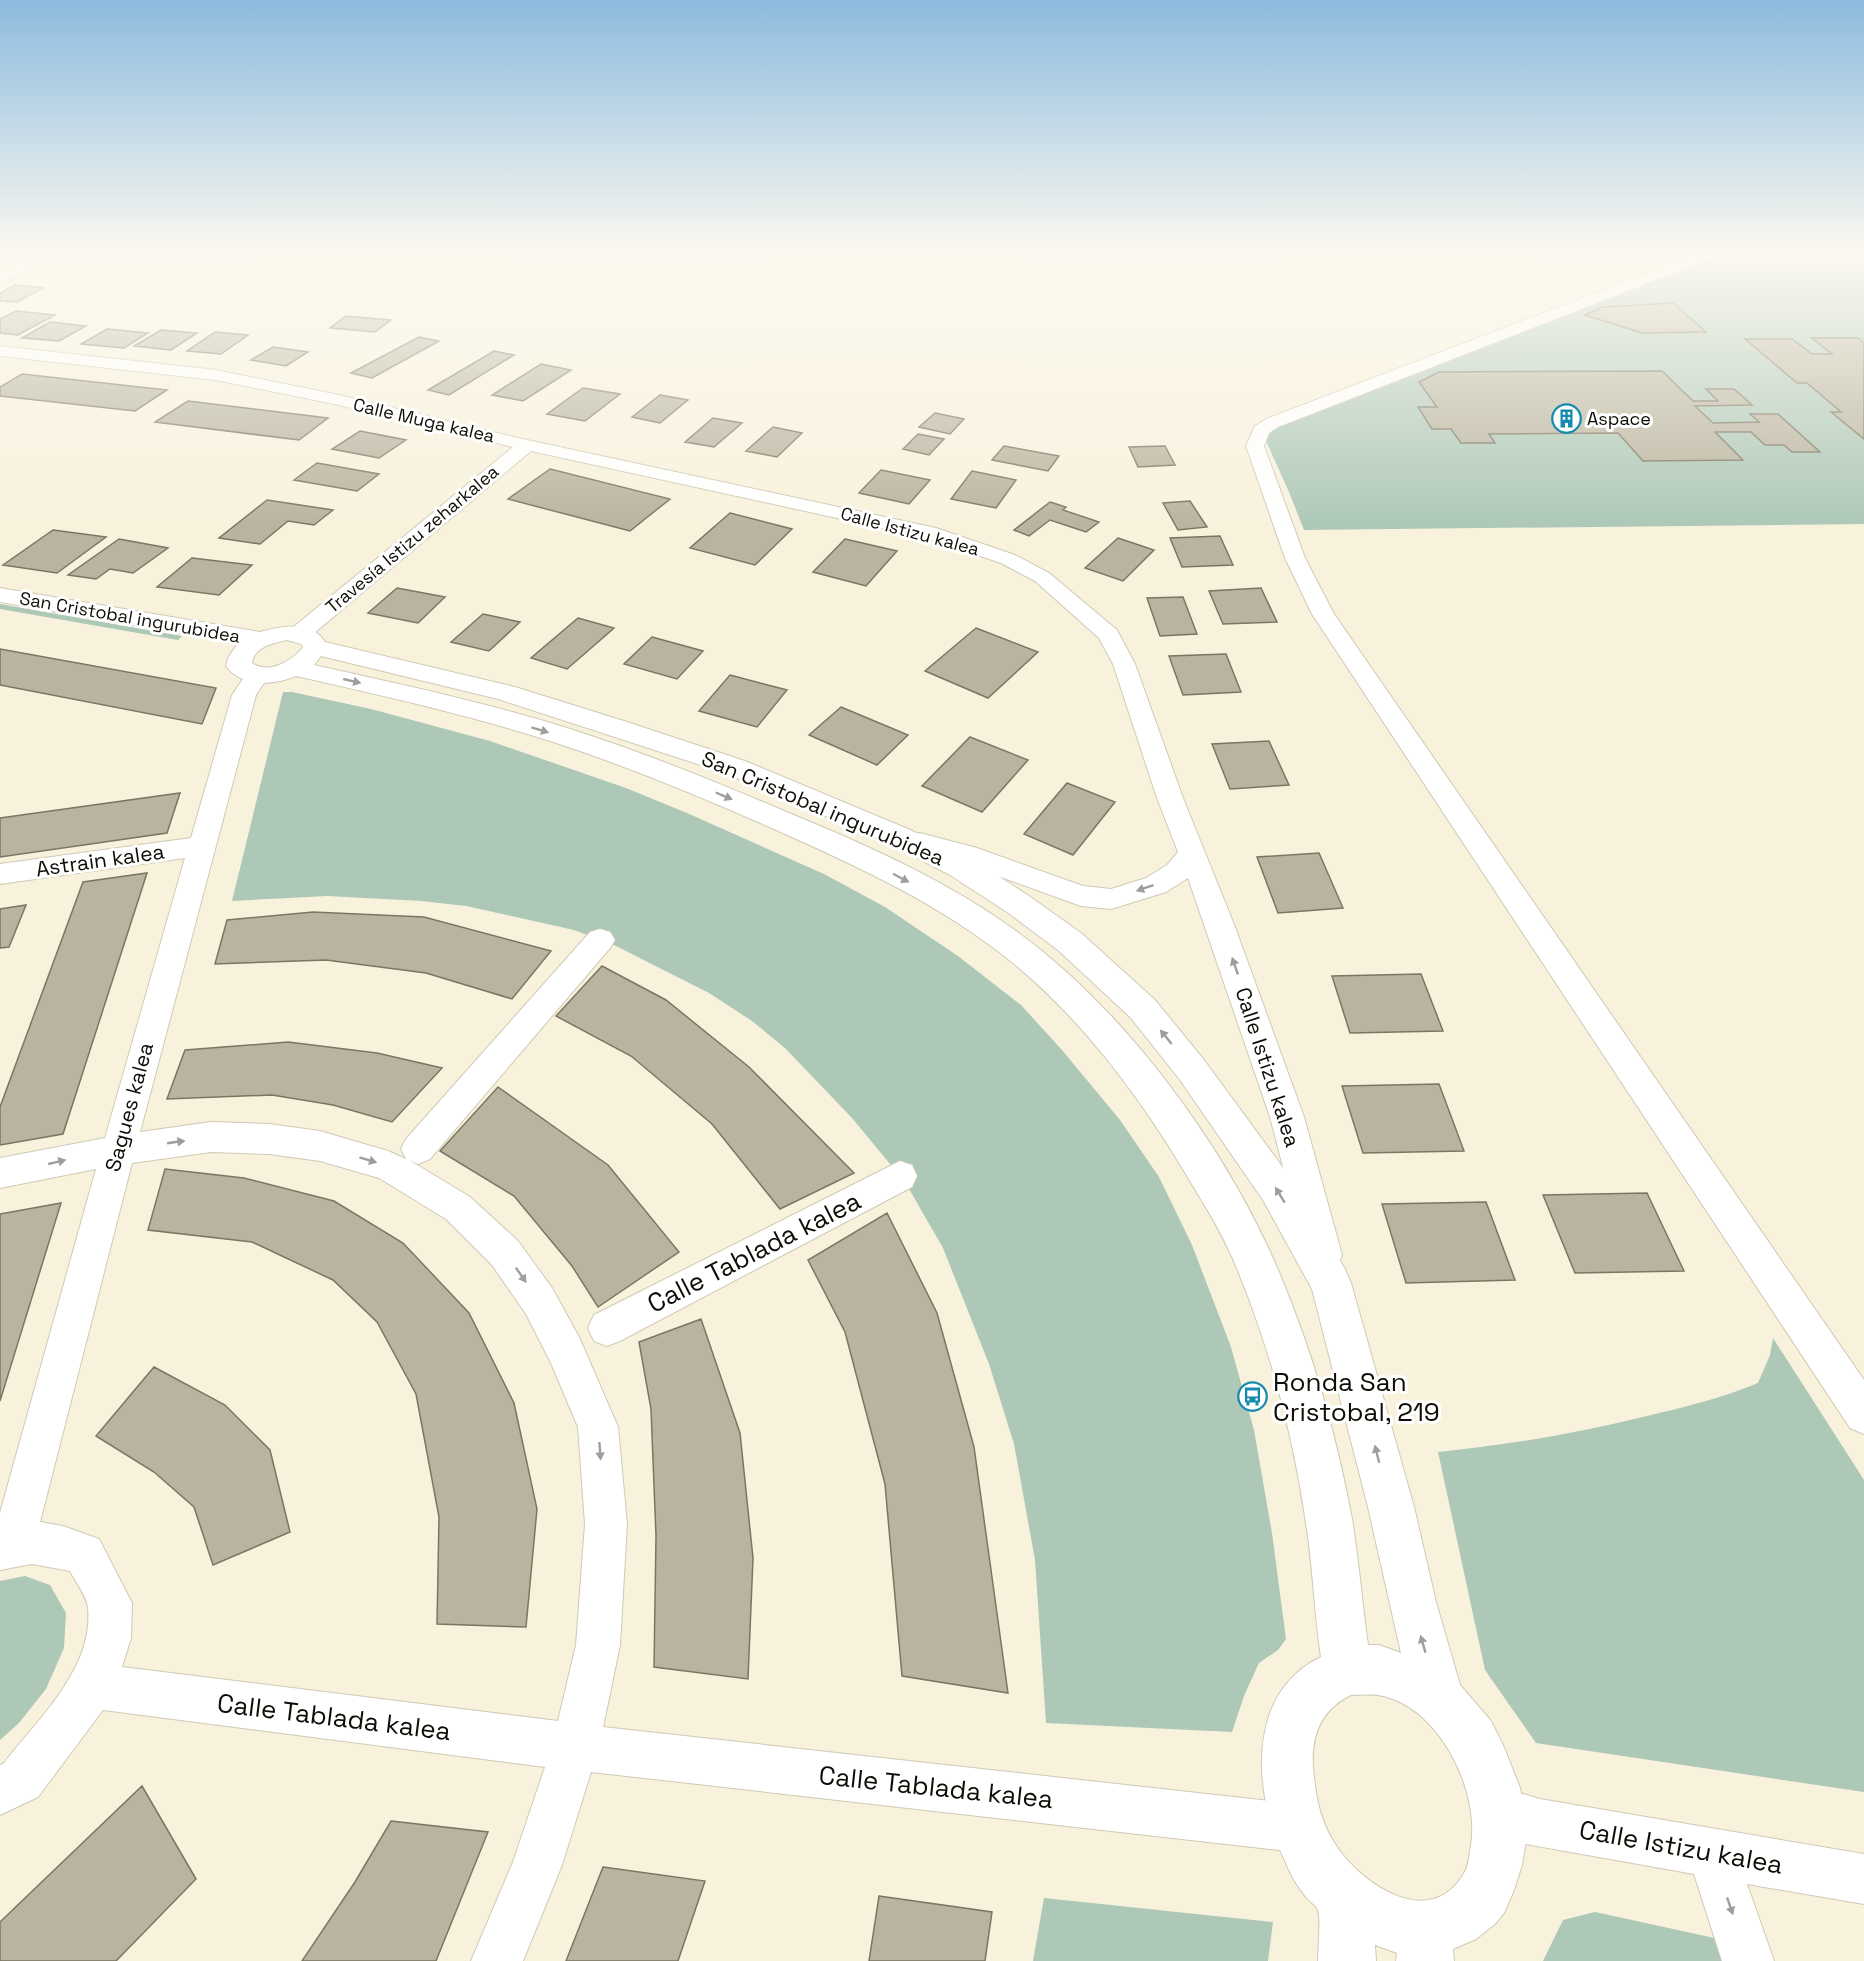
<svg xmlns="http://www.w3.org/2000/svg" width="1864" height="1961" font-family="'Space Grotesk',sans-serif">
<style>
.green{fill:#adc8b7}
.building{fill:#b9b49f;stroke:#7b7663;stroke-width:1.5}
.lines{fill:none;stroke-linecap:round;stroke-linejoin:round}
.street-casing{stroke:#cfcab5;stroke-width:2}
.secondary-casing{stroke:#cfcab5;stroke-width:2}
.street{fill:#fff;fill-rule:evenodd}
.secondary{fill:#fff;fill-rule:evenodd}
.oneway{fill:#9f9e9b}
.labels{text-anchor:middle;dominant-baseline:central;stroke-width:6;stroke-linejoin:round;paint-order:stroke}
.far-poi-label{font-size:18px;fill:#0e0c05;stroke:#fff;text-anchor:start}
.far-street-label{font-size:18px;fill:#0e0c05;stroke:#fff}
.street-label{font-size:21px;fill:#0e0c05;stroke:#fff}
.near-street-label{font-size:26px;fill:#0e0c05;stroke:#fff}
.near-poi-label{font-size:26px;fill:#0e0c05;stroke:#fff;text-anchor:start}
</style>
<rect width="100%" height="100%" fill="#f8f2dd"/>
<path class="green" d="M 1712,253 L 1864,253 L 1864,524 L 1304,530 L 1289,492 L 1261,430 L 1307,408 Z
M 0,604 L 182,636 L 178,640 L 0,609 Z
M 283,692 L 292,692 L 371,709 L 490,741 L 626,788 L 687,813 L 824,874 L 885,907 L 958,956 L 1021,1005 L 1062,1050 L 1120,1120 L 1159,1177 L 1192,1245 L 1231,1347 L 1254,1430 L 1272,1533 L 1286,1639 L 1278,1650 L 1259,1663 L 1244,1696 L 1232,1732 L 1046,1723 L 1035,1560 L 1014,1444 L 989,1364 L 943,1248 L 905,1182 L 852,1118 L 785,1048 L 752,1021 L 709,993 L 614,945 L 574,930 L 466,906 L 421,901 L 327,896 L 232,901 Z
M 1773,1338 L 1864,1480 L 1864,1792 L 1536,1743 L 1485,1670 L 1438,1452 C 1509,1445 1578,1433 1647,1416 C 1685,1407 1722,1398 1758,1383 L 1770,1355 Z
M 25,1576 L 50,1585 L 66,1613 L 64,1648 L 46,1689 L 19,1723 L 0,1740 L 0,1581 Z
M 1044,1898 L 1273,1922 L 1268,1961 L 1033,1961 Z
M 1595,1912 L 1719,1939 L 1726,1961 L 1543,1961 L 1563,1920 Z"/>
<path class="building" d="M 15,285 L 43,288 L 17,302 L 0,301 L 0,293 Z
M 1673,303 L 1706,332 L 1642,333 L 1585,315 L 1602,307 Z
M 16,311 L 55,315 L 18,335 L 0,333 L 0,319 Z
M 346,316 L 391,320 L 375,332 L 330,328 Z
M 50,322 L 86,326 L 59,341 L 22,338 Z
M 107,329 L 148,333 L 124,348 L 81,344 Z
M 161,330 L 197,333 L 171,350 L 134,346 Z
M 215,332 L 248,335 L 221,354 L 187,351 Z
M 419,337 L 439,341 L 372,378 L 351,373 Z
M 1812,338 L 1858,338 L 1864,343 L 1864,439 L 1831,412 L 1841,412 L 1807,383 L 1797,383 L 1745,339 L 1792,339 L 1812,354 L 1832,354 Z
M 273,347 L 308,352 L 286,366 L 251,360 Z
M 494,351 L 514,355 L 449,395 L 428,390 Z
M 541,364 L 571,370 L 523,401 L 492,395 Z
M 1662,371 L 1693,401 L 1718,401 L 1706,389 L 1734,389 L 1752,405 L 1695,406 L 1713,423 L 1759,422 L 1750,414 L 1778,414 L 1820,452 L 1792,452 L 1784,445 L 1765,445 L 1751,432 L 1715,432 L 1743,460 L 1643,461 L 1618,433 L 1489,434 L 1495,443 L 1461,443 L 1451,429 L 1432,429 L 1418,407 L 1437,407 L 1419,382 L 1439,372 Z
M 22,374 L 167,390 L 135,411 L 0,396 L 0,387 Z
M 583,388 L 620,394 L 585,421 L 547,414 Z
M 660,395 L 688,400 L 660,423 L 632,417 Z
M 188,401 L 328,418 L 299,440 L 155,422 Z
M 935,413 L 964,419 L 950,434 L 919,427 Z
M 713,418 L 742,423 L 714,447 L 685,442 Z
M 773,427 L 802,433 L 777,457 L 746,451 Z
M 360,431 L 406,440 L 379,458 L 332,449 Z
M 918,434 L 944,439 L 929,455 L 903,449 Z
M 1004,446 L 1059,456 L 1048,471 L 992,460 Z
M 1165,446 L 1175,465 L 1138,467 L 1129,447 Z
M 317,463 L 379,474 L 357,491 L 294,480 Z
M 550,469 L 670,499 L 630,531 L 508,499 Z
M 881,470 L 930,480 L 909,504 L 859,493 Z
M 972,471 L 1016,480 L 996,508 L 951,499 Z
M 267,500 L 333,510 L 314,525 L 288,521 L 260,544 L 219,538 Z
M 1190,501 L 1207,527 L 1178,530 L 1163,503 Z
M 1050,502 L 1066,507 L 1063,510 L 1099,522 L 1086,532 L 1050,520 L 1029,536 L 1014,530 Z
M 730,513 L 792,529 L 755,565 L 690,548 Z
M 53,530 L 106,537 L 57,573 L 3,565 Z
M 1220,536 L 1233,565 L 1182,567 L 1170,538 Z
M 1118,538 L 1154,550 L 1123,581 L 1085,568 Z
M 119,539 L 168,548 L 133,573 L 110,569 L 96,579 L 68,575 Z
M 845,539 L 897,551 L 866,586 L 813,572 Z
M 192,558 L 252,565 L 219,595 L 157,587 Z
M 397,588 L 445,597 L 418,623 L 368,613 Z
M 1261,588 L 1277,622 L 1223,624 L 1209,591 Z
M 1183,597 L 1197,634 L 1160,636 L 1147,598 Z
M 483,614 L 520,622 L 489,651 L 451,642 Z
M 578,618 L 614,628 L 567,669 L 531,658 Z
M 976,628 L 1038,652 L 988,698 L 925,671 Z
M 652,637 L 703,651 L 677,679 L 624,664 Z
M 0,649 L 216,688 L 202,724 L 0,685 Z
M 1226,654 L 1241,692 L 1183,695 L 1169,656 Z
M 730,675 L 787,690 L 757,727 L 699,711 Z
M 841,707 L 908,735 L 877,765 L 809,735 Z
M 970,737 L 1028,760 L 982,812 L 922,786 Z
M 1269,741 L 1289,785 L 1230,789 L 1212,744 Z
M 1067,783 L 1115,802 L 1073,855 L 1024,834 Z
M 180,793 L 167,833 L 0,857 L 0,818 Z
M 1319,853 L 1343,908 L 1278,913 L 1257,857 Z
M 147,873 L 63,1134 L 0,1145 L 0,1107 L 83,882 Z
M 26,905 L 9,947 L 0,948 L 0,909 Z
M 313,912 L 424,917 L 551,951 L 512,999 L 426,973 L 326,960 L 215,964 L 227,920 Z
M 602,966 L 666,1000 L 749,1067 L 854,1173 L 780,1209 L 712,1124 L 631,1056 L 556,1016 Z
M 1421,974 L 1443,1031 L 1350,1033 L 1332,976 Z
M 288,1042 L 377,1053 L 442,1068 L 392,1122 L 333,1105 L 272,1095 L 167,1099 L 185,1050 Z
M 1439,1084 L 1464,1151 L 1363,1153 L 1342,1086 Z
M 498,1087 L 608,1165 L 679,1252 L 598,1307 L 572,1266 L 514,1196 L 440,1151 Z
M 165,1169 L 244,1178 L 334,1201 L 403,1243 L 469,1313 L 514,1403 L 537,1509 L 526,1627 L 437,1624 L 439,1517 L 416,1394 L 377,1322 L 333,1280 L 252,1242 L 148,1230 Z
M 1647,1193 L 1684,1271 L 1575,1273 L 1543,1195 Z
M 1486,1202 L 1515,1280 L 1406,1283 L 1382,1204 Z
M 61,1203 L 0,1401 L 0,1214 Z
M 887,1213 L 937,1313 L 974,1447 L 1008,1693 L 902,1676 L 885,1484 L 845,1332 L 808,1260 Z
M 701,1319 L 740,1433 L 753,1558 L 748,1679 L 654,1667 L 656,1536 L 651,1409 L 639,1342 Z
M 154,1367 L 225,1405 L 270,1450 L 290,1532 L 213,1565 L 194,1507 L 154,1472 L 96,1436 Z
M 142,1786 L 196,1879 L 116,1961 L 0,1961 L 0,1922 Z
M 391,1821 L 488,1832 L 436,1961 L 302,1961 L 355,1882 Z
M 603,1867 L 705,1881 L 678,1961 L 566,1961 Z
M 879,1896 L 992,1912 L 985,1961 L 869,1961 Z"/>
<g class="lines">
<defs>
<path id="street" d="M 1700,253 L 1719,253 L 1717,256 L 1278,427 L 1269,433 L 1264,446 L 1305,558 L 1334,614 L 1864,1380 L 1864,1434 L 1850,1428 L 1312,614 L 1285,558 L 1246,446 L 1255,426 L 1266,419 Z
M 25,262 L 32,266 L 30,269 L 0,282 L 0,273 Z
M 0,346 L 216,370 L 339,395 L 527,440 L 936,528 L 1015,555 L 1049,573 L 1117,630 L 1135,664 L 1183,798 L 1235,927 L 1304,1117 L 1342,1255 L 1337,1267 L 1324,1272 L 1311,1267 L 1306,1255 L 1270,1117 L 1188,878 L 1166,892 L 1111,909 L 1081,906 L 959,862 L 910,849 L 907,842 L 910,835 L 920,833 L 977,848 L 1083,886 L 1111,889 L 1146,878 L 1167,865 L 1178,852 L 1157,798 L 1113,664 L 1099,638 L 1035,581 L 1001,563 L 924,537 L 531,451 L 307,639 L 299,641 L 291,639 L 288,634 L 291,629 L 513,447 L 339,405 L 216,380 L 0,356 Z
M 257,668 L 265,670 L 269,675 L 256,695 L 140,1132 L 211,1122 L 269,1124 L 320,1131 L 388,1151 L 406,1159 L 401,1149 L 406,1139 L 590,932 L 600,929 L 610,932 L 615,940 L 610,948 L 430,1159 L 418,1164 L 409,1160 L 470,1197 L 518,1241 L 552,1288 L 579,1337 L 618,1427 L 627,1524 L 620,1645 L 603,1727 L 1297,1804 L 1314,1811 L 1321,1828 L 1314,1845 L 1297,1852 L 591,1772 L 562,1865 L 523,1961 L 471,1961 L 513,1862 L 545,1767 L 103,1710 L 38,1797 L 0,1815 L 0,1765 L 4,1763 C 38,1719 94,1668 88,1608 C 87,1596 75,1581 70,1571 L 32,1564 L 0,1570 L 0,1513 L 96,1169 L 0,1188 L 0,1158 L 105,1138 L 185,858 L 0,884 L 0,864 L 191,838 L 232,695 L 249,670 ZM 211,1152 L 269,1154 L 320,1161 L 379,1178 L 446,1219 L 492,1265 L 526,1314 L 551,1363 L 578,1427 L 585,1524 L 576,1645 L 558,1721 L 122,1667 L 131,1638 L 132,1603 L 99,1539 L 63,1526 L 40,1522 L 132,1163 Z
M 900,1161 L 912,1165 L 917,1176 L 912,1187 L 620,1341 L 607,1346 L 594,1341 L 588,1328 L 594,1315 Z
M 1499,1787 L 1540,1799 L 1864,1854 L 1864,1904 L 1747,1884 L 1774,1961 L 1722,1961 L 1694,1874 L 1520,1843 L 1482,1828 L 1475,1811 L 1482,1794 Z"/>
<path id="secondary" d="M 0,588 L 260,632 C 281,626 312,620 325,642 L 515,687 L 627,722 L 745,761 L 908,829 L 972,859 L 1029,896 L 1081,933 L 1155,1000 L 1204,1060 L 1289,1176 L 1345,1269 L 1351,1283 L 1414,1507 L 1436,1602 L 1460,1685 L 1491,1721 L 1503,1745 L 1520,1788 L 1525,1814 L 1526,1840 L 1522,1865 L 1514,1890 L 1504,1913 L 1495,1924 L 1476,1939 L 1453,1949 L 1454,1961 L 1396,1961 L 1397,1953 L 1375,1945 L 1376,1961 L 1318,1961 C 1318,1951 1321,1918 1318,1910 C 1317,1906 1309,1901 1306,1897 C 1297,1886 1290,1874 1285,1861 C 1254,1796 1244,1694 1321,1657 C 1314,1611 1313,1564 1305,1517 C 1293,1435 1271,1353 1240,1276 C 1228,1244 1211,1215 1193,1186 C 1142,1099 1080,1014 999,952 C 937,904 865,870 794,838 C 714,802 631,767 547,740 C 465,714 380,695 296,676 C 274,685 242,688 226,666 L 228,658 L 238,643 L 0,602 ZM 287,640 L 301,644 L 303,647 C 292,661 269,675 252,663 C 254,647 273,643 287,640 ZM 321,656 L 498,699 L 725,773 L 888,843 L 950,875 L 1007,912 L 1059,951 L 1131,1018 L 1180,1080 L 1263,1200 L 1312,1289 L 1368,1507 L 1401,1653 L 1379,1645 L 1368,1645 C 1362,1603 1359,1561 1352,1519 C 1337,1437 1313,1354 1281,1277 C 1230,1153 1128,1013 1020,934 C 950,882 869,846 789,813 C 716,782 643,752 567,728 C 484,702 399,684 314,665 ZM 1351,1695 C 1360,1695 1370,1694 1378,1695 C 1438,1704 1480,1790 1471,1845 C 1469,1855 1469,1867 1463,1875 C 1429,1930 1363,1885 1337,1847 C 1320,1823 1315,1795 1313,1766 C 1311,1734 1322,1709 1351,1695 Z"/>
</defs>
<use href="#street" class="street-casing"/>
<use href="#secondary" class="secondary-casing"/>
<use href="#street" class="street"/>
<use href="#secondary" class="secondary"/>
</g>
<defs><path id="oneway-solid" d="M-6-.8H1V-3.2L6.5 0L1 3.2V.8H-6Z" transform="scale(1.5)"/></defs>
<g class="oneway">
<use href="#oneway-solid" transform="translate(352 681) rotate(13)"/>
<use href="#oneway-solid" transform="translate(540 730) rotate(17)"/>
<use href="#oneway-solid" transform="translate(724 796) rotate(23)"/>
<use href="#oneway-solid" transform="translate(901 878) rotate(28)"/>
<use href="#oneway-solid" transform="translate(1145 888) rotate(161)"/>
<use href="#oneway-solid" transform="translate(1235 966) rotate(-109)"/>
<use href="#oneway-solid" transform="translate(1166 1037) rotate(-129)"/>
<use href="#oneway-solid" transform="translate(176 1142) rotate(-8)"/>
<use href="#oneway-solid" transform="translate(368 1160) rotate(17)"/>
<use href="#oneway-solid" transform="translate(57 1162) rotate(-13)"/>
<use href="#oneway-solid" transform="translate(1280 1195) rotate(-121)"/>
<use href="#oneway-solid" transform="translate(521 1275) rotate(55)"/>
<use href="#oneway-solid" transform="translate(600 1451) rotate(86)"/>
<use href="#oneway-solid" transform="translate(1377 1454) rotate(-104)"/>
<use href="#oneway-solid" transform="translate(1423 1644) rotate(-106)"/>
<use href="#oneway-solid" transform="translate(1730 1906) rotate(71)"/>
</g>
<linearGradient id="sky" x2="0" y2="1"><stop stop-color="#8cbbde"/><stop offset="0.48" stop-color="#fcf9f0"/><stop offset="1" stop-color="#fcf9f0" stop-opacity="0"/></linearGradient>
<rect width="1864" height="528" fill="url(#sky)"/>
<defs>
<symbol id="building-ring" viewBox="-11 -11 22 22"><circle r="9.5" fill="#fff" stroke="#168baf" stroke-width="1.5"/><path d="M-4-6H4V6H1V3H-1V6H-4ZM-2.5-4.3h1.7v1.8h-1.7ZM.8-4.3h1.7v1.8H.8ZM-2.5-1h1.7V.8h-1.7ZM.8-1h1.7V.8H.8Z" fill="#168baf"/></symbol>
<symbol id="bus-ring" viewBox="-11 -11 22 22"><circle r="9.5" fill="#fff" stroke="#168baf" stroke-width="1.5"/><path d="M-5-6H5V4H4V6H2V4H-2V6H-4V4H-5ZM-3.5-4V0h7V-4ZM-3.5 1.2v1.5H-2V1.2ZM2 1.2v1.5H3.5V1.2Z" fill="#168baf"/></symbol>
</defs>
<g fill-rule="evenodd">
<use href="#building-ring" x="1550" y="402" width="33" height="33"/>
<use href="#bus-ring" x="1236" y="1380" width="33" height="33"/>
</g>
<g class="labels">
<g class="far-poi-label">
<text x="1587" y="418">Aspace</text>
</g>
<g class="far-street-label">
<text transform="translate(424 420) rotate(13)">Calle Muga kalea</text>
<text transform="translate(910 531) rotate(15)">Calle Istizu kalea</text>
<text transform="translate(412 539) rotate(-40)">Travesía Istizu zeharkalea</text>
<text transform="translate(130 617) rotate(10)">San Cristobal ingurubidea</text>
</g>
<g class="street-label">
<text transform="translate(823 808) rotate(23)">San Cristobal ingurubidea</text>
<text transform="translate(100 860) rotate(-8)">Astrain kalea</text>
<text transform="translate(1268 1067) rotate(72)">Calle Istizu kalea</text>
<text transform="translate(129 1107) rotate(-75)">Sagues kalea</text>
</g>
<g class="near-street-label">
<text transform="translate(754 1252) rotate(-27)">Calle Tablada kalea</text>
<text transform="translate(334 1717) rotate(7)">Calle Tablada kalea</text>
<text transform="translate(936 1787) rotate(6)">Calle Tablada kalea</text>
<text transform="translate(1681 1847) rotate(10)">Calle Istizu kalea</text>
</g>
<g class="near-poi-label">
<text x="1273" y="1382">Ronda San<tspan x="1273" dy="30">Cristobal, 219</tspan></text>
</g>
</g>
</svg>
